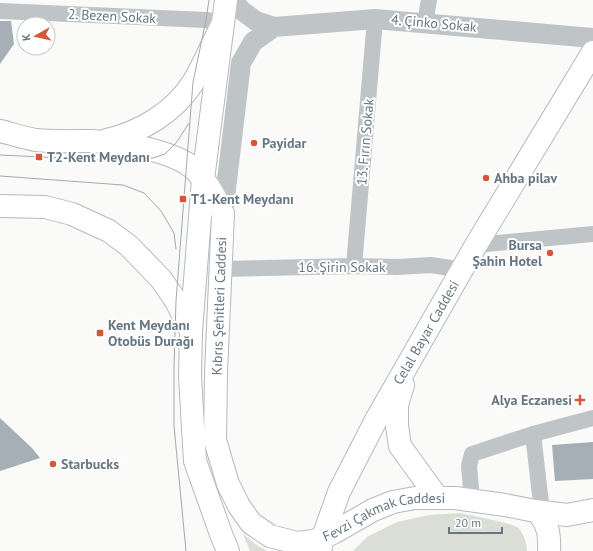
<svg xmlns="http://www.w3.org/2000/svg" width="593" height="551" font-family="'PT Sans',sans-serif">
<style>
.green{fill:#daded7}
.building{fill:#a6afb5}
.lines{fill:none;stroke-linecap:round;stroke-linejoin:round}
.secondary-casing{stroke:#b4babe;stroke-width:24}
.primary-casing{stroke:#b5babe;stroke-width:24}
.trunk-casing{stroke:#b5b9bc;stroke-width:24}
.minor{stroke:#bfc4c7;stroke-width:16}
.tertiary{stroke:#bfc4c7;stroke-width:20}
.secondary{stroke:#fff;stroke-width:22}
.primary{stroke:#fff;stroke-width:22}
.trunk{stroke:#fff;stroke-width:22}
.tram{stroke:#a1a9ae;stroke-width:1}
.poi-dot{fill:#d7563b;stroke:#fff;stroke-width:1.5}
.labels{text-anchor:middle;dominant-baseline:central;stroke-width:4;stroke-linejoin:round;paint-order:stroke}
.street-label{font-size:14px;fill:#667781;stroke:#fff}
.poi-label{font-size:14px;font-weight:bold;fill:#667781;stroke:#fff;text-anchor:start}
</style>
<rect width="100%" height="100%" fill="#fafaf8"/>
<path class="green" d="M 460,513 C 473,516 509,522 518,528 C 524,533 527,544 527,551 L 353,551 L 367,537 L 397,522 L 429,515 Z
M 243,534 L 258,546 L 267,551 L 250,551 Z"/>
<path class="building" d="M 0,21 L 11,21 L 14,44 L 0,64 Z
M 0,418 L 32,448 L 40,458 L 0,471 Z
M 593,442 L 593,479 L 555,481 L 552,445 Z"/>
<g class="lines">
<defs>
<g id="secondary">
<path d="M 191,331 L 203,179 L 226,0"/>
<path d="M 403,385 L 397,405 L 397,426 L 400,446 L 437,497"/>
<path id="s1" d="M 320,551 L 323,537 L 339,492 L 376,420 L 476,245 L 593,52"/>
</g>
<g id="primary">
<path id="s2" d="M 223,214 L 216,373 L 215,440 L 228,484 L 239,506 L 251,523 L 270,536 L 297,543 L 314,541 L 333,533 L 373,510 L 393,502 L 415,498 L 455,498 L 505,505 L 535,511 L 567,515 L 593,510"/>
<path d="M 191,331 L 190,377 L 195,461 L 221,534 L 228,551"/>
<path d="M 535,511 C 548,520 550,536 549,551"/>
</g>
<path id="trunk" d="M 0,131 C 12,134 24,138 36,140 C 54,142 73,141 91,141 C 121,143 160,148 186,163 C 204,174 215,196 223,214
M 107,140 C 141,132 175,112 194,81 C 205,62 213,42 223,23
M 0,206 L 45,207 L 72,214 L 109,231 L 129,246 L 161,279 L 176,301 L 191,331"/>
</defs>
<use href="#secondary" class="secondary-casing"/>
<use href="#primary" class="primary-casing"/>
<use href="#trunk" class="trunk-casing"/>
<path class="minor" d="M 0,11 L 206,20 L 223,23
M 425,22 L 429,0
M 476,245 L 593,234
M 354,266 L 375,19
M 221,269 L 354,266 L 397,267 L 431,265 L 463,270
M 472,500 L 469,466 L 472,454 L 533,434
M 542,512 L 533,434 L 593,418"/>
<path class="tertiary" d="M 233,0 L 241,10 L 256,21 L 274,27 L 375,19 L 593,38
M 223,214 L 241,63 L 253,42 L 274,27"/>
<use href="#secondary" class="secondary"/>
<use href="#primary" class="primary"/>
<use href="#trunk" class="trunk"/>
<path class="tram" d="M 0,155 L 126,161 L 153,158 L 165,154 L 176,143 L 189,123
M 0,176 L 123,185 L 144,193 L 161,211 L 174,233 L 176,249
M 186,551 L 174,426 L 174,367 L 176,301 L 193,82 L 206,20 L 209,0"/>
</g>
<g class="poi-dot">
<circle cx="254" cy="143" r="4"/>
<rect x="35" y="153" width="8" height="8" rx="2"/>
<circle cx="486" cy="178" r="4"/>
<rect x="179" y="195" width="8" height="8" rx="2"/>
<circle cx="550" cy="253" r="4"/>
<rect x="96" y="329" width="8" height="8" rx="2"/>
<path d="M578 394h4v4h4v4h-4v4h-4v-4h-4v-4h4z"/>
<circle cx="53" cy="464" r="4"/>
</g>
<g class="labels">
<g class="street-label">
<text transform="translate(112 16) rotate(3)">2. Bezen Sokak</text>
<text transform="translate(434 23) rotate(5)">4. Çinko Sokak</text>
<text transform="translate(365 142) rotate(-85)">13. Fırın Sokak</text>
<text x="342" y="267">16. Şirin Sokak</text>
<text transform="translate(219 306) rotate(-88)">Kıbrıs Şehitleri Caddesi</text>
<text stroke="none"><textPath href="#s1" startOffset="244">Celal Bayar Caddesi</textPath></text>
<text stroke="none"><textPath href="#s2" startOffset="461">Fevzi Çakmak Caddesi</textPath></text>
</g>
<g class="poi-label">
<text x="262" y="143">Payidar</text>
<text x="47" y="157">T2-Kent Meydanı</text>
<text x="494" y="178">Ahba pilav</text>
<text x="191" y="199">T1-Kent Meydanı</text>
<text x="542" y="245" text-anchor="end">Bursa<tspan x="542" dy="16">Şahin Hotel</tspan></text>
<text x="108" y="325">Kent Meydanı<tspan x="108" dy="16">Otobüs Durağı</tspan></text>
<text x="572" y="400" text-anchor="end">Alya Eczanesi</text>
<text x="61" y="464">Starbucks</text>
</g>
</g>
<g transform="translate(36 36) rotate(262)"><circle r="19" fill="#ffffff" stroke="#c2c9cd"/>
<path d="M0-3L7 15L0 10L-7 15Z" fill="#d7563b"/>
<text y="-6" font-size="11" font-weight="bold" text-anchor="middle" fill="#667781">K</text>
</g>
<path d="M449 527v6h53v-6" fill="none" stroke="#667781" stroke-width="2"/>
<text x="455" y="527" font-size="12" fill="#667781" stroke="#ffffff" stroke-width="3" paint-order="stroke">20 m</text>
</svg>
